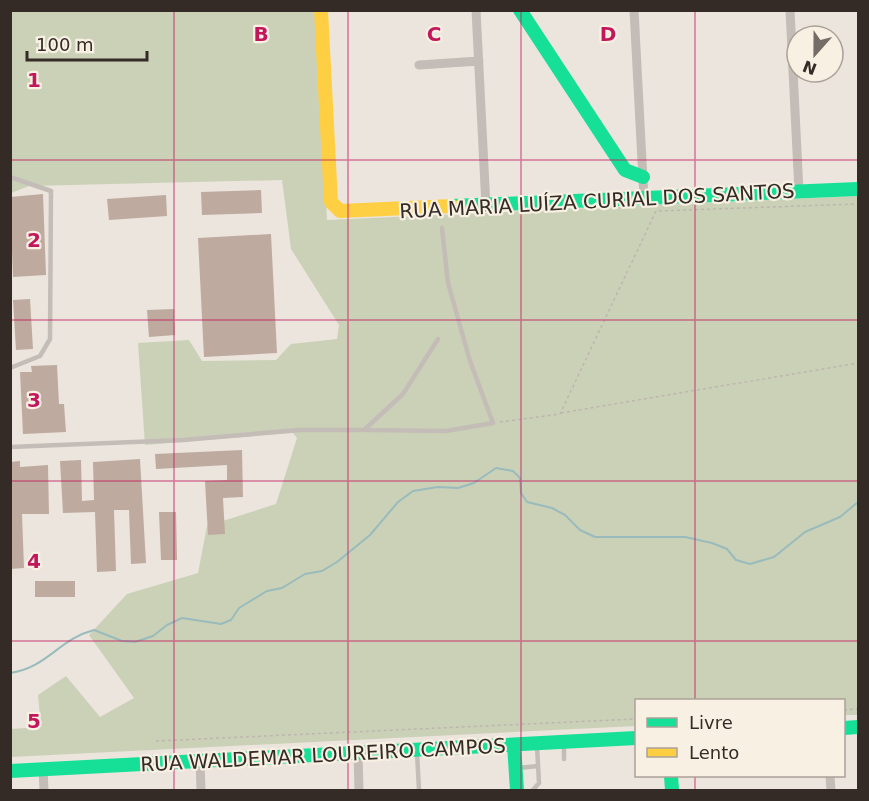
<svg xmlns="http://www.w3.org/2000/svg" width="869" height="801" font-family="'DejaVu Sans',sans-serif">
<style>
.green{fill:#cbd1b7}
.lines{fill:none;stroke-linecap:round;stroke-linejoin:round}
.stream{stroke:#99bbbc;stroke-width:2}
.building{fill:#bfaa9f}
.path{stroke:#bdb6af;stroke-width:1.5;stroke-dasharray:3 3;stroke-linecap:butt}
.lane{stroke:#c4bdb7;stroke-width:4.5}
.street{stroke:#c4bdb7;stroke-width:9}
.fast{stroke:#16e098;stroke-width:14}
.slow{stroke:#ffcf43;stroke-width:14}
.grid{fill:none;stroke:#c2185b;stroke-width:1.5;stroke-opacity:0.55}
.labels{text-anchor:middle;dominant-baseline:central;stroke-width:4.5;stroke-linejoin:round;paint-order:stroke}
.street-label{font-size:20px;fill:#342b26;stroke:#f9f0e4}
.grid-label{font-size:20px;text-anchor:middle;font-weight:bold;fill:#c2185b;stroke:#f9f0e4;stroke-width:4.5;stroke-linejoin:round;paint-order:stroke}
</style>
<rect width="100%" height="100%" fill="#ebe5dd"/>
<path class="green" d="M 316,10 L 327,220 L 858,196 L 858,715 L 844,715 L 844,700 L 636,700 L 636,726 L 11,757 L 11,729 L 41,727 L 38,695 L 66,676 L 100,717 L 134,698 L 89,635 L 127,594 L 198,573 L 207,526 L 276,504 L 297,438 L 293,433 L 145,445 L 138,343 L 189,340 L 202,361 L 276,360 L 291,344 L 337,339 L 339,325 L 291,249 L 282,180 L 29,186 L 11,193 L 11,11 Z"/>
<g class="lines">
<path class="stream" d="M 10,673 C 47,668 59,639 94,630 L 122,641 L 135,642 L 153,636 L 167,625 L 182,618 L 221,624 L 231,620 L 239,608 L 267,591 L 282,588 L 305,574 L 322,571 L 337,562 L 370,535 L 398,502 L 413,491 L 438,487 L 458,488 L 474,483 L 496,468 L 513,471 L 520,478 L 521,493 L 527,502 L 552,508 L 565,515 L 580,530 L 595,537 L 685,537 L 712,543 L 727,549 L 736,560 L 750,564 L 774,557 L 805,532 L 840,517 L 858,502"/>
</g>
<path class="building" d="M 261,190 L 262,213 L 202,215 L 201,192 Z
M 43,194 L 46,275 L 13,277 L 10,197 Z
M 166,195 L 167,216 L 109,220 L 107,199 Z
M 271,234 L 277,353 L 204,357 L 198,238 Z
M 30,299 L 33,349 L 16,350 L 13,300 Z
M 174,309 L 175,335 L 149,337 L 147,310 Z
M 57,365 L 59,404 L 64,404 L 66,432 L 23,434 L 20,372 L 32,372 L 31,366 Z
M 242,450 L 243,497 L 223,498 L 225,534 L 208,535 L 205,481 L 227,480 L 227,465 L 156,469 L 155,454 Z
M 140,459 L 146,563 L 131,564 L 129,510 L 114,510 L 116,571 L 97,572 L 95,512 L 63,513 L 60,461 L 81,460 L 82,501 L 94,500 L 93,462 Z
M 20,461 L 20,467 L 48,465 L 49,514 L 22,514 L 24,568 L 10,569 L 10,462 Z
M 159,512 L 176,512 L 177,560 L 161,560 Z
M 35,581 L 75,581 L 75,597 L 35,597 Z"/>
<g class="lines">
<path class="path" d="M 561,413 L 858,363
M 500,422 L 560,414 L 656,211 L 858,204
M 844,710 L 858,709
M 156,741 L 636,719"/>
<path class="lane" d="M 10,177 L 51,191 L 50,339 L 40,356 L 10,368
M 367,430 L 446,431 L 493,423 L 470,361 L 448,283 L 442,228
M 10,447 L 183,440 L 298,430 L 364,430 L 403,394 L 438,339
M 564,745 L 564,759
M 417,753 L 419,790
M 518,768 L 538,766
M 533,790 L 539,783 L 537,746"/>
<path class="street" d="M 476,10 L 486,206
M 634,10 L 644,199
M 790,10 L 799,192
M 419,65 L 479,61
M 358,753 L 359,790
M 200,761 L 201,790
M 43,769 L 44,790
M 830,776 L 831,790"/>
<path class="fast" d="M 520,10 L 625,170 L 643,177
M 452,206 L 858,189
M 844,728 L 858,727
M 514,745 L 517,790
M 10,771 L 636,738
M 671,776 L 672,790"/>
<path class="slow" d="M 321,10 L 331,202 L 340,211 L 452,206"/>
</g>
<path class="grid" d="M 174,10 L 174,790M 348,10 L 348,790M 521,10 L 521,790M 695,10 L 695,700M 10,160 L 858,160M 10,320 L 858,320M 10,481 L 858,481M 10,641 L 858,641M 695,776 L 695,790"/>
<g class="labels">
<g class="street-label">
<text transform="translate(597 201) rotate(-3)">RUA MARIA LUÍZA CURIAL DOS SANTOS</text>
<text transform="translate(323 755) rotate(-3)">RUA WALDEMAR LOUREIRO CAMPOS</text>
</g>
</g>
<g class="grid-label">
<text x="261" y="41">B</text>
<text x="434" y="41">C</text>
<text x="608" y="41">D</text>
<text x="34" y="87">1</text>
<text x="34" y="247">2</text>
<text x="34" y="407">3</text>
<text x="34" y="568">4</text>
<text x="34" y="728">5</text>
</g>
<rect width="869" height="801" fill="none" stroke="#342b26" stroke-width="24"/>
<rect x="635" y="699" width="210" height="78" fill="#f9f0e4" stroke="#aaa198" stroke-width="1.5"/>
<rect x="647" y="718" width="30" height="9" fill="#16e098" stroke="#aaa198" stroke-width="1.5"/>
<text x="689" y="729" font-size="18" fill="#342b26">Livre</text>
<rect x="647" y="748" width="30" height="9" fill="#ffcf43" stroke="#aaa198" stroke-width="1.5"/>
<text x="689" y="759" font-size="18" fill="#342b26">Lento</text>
<g transform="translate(815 54) rotate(201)"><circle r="28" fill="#f9f0e4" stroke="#aaa198" stroke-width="1.5"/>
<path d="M0-4.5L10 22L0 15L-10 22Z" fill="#746c66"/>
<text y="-9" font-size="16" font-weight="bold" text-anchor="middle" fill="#342b26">N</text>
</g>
<path d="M27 51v9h120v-9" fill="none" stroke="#342b26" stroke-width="3"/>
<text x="36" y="51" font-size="18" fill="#342b26" stroke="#f9f0e4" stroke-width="4.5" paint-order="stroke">100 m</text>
</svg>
